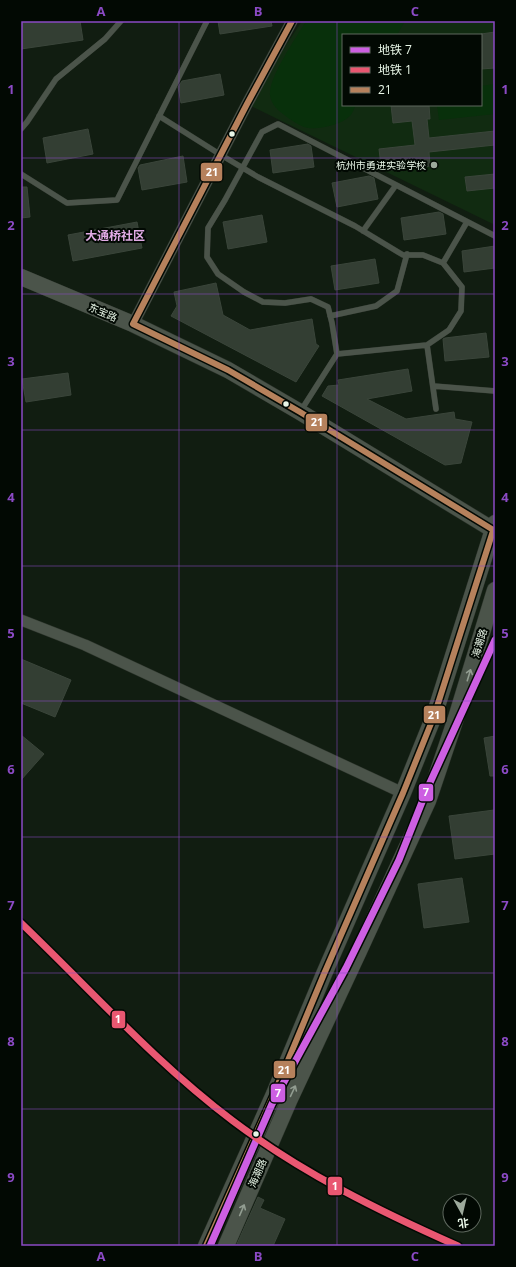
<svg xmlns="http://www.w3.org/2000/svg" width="516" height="1267" font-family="'Open Sans','Noto Sans SC',sans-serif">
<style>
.built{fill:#112b11;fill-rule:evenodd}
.green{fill:#08300b}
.building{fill:#333e33;stroke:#3a453a}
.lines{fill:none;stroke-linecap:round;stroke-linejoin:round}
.lane-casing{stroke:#2e362d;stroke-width:6}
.street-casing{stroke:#2e362d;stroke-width:12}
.secondary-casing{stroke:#2e362d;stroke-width:17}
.lane{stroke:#4b544a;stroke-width:5.5}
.street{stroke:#4b544a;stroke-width:11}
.secondary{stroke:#4b544a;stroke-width:16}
.bus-1-casing{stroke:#020903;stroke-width:9}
.bus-1{stroke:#b6815c;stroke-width:6}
.metro-1-casing{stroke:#020903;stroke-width:10}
.metro-2-casing{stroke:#020903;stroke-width:10}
.metro-1{stroke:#cd5fe2;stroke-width:7}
.metro-2{stroke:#e95771;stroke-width:7}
.oneway{stroke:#929d91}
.grid{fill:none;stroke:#8b4ac5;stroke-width:1;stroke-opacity:0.55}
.bus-dot{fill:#e8f6e7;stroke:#020903;stroke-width:1.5}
.poi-dot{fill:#9daa9c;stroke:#020903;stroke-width:1.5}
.labels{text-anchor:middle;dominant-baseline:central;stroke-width:4;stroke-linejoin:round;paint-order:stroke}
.poi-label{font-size:10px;fill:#e8f6e7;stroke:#020903;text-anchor:end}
.street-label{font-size:10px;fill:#e8f6e7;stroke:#020903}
.quarter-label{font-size:12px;font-weight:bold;fill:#e1abe5;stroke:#020903}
.line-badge{stroke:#020903;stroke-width:1.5}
.badge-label{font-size:11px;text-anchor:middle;font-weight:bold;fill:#fff}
.neatline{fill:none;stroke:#8b4ac5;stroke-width:1.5}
.grid-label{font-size:13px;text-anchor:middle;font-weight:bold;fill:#8b4ac5}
</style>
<rect width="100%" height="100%" fill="#111d11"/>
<path class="built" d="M 302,21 L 495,21 L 495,225 L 247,104 ZM 343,35 L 481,35 L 481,105 L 343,105 Z"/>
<path class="green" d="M 306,21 L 405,21 L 397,35 L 343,35 L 343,105 L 356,105 C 354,108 353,113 350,116 C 341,125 316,131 304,127 C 297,124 289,119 283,114 C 276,109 269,101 270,92 C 271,74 296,38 306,21 Z
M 495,84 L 495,114 L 439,120 L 437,105 L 481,105 L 481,86 Z"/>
<path class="building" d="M 21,21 L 80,21 L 83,40 L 21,49 Z
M 218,21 L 271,21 L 272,26 L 220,34 Z
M 495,32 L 495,68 L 481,69 L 481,34 Z
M 220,74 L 224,95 L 181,103 L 178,87 L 182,81 Z
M 391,105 L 429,105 L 430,119 L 427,119 L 429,138 L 495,131 L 495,145 L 429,152 L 430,166 L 391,170 L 381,166 L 379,149 L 415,145 L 412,121 L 393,123 Z
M 88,129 L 93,154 L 47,163 L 43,138 Z
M 308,144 L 311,146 L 314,167 L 273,173 L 270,150 Z
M 183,156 L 187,182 L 142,190 L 138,168 L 140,165 Z
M 495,174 L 495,188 L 467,191 L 465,177 Z
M 369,176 L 374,178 L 378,199 L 337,207 L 332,183 Z
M 21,187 L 27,187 L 30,217 L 21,218 Z
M 439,212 L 443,214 L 446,234 L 404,240 L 401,218 Z
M 262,215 L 267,242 L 228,249 L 223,222 Z
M 137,222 L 142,248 L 73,261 L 68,235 Z
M 495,246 L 495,268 L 464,272 L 462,251 Z
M 375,259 L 379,283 L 335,290 L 331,266 Z
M 216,283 L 223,315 L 250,330 L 312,319 L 316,344 L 319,346 L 296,382 L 171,316 L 177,306 L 174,292 Z
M 486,333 L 489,357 L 445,361 L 443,339 L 445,338 Z
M 408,369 L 412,391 L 367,399 L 406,419 L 454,412 L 455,419 L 472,422 L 461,463 L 445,465 L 322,396 L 328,386 L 339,385 L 338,380 Z
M 68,373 L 71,395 L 26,402 L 22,379 Z
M 21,659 L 71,680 L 55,717 L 21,703 Z
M 21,735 L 44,754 L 21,780 Z
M 495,736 L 495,776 L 490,776 L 484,738 Z
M 494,810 L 495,818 L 495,854 L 455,859 L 449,816 Z
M 462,878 L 469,922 L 424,928 L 418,884 Z
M 258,1197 L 264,1200 L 260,1208 L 285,1219 L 273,1246 L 236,1246 Z"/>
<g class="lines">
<defs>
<path id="lane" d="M 159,116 L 221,155 L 258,177 L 355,226 L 403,255 L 423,255 L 443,263 L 462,287 L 461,311 L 449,330 L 427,345 L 337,354 L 300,412
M 21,129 L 27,122 L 56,79 L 105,39 L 121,21
M 21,174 L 67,203 L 117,200 L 207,21
M 363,231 L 396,185
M 443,263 L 467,222
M 330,316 L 376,306 L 397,291 L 407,254
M 427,345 L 436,409
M 337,354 L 332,323 L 328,307 L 311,299 L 285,303 L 263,302 L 244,292 L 218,274 L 207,257 L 208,228 L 225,200 L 262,132 L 278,124 L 495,236
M 433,386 L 495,391"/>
<path id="street" d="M 133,324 L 247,104 L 292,21
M 21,620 L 85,645 L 403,793"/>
<path id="secondary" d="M 21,277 L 133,324 L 228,370 L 300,412 L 495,531
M 206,1246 L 274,1094 L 324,974 L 403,793 L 434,716 L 495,523
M 226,1246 L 289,1101 L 359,951 L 428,801 L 456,718 L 495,590"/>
</defs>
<use href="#lane" class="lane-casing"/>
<use href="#street" class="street-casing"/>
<use href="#secondary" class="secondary-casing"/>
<use href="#lane" class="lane"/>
<use href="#street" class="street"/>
<use href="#secondary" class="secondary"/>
<defs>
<path id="bus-1" d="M 133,324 L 228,370 L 300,412 L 495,531
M 133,324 L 247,104 L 292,21
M 206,1246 L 274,1094 L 324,974 L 403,793 L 434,716 L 493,531"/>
</defs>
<use href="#bus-1" class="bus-1-casing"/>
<use href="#bus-1" class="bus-1"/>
<defs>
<path id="metro-1" d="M 210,1246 L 272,1104 L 346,968 L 399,860 L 428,787 L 495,640"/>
<path id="metro-2" d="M 21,923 C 91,990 156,1063 233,1121 C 302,1173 379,1211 458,1246"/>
</defs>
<use href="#metro-1" class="metro-1-casing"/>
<use href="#metro-2" class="metro-2-casing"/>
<use href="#metro-1" class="metro-1"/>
<use href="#metro-2" class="metro-2"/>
</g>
<defs><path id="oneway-shaft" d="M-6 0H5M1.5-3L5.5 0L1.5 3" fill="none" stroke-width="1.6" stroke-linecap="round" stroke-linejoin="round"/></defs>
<g class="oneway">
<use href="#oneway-shaft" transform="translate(469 675) rotate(-73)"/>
<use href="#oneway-shaft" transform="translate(293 1091) rotate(-65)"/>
<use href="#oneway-shaft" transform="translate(242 1210) rotate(-67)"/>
</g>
<path class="grid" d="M 179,21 L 179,1246M 337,21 L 337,1246M 21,158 L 495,158M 21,294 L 495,294M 21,430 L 495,430M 21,566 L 495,566M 21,701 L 495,701M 21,837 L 495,837M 21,973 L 495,973M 21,1109 L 495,1109"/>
<g class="bus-dot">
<circle cx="232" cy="134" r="3.5"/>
<circle cx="286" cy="404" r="3.5"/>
<circle cx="256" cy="1134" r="3.5"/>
</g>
<circle class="poi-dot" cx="434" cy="165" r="4"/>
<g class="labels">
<g class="poi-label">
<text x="426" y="165">杭州市勇进实验学校</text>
</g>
<g class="street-label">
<text transform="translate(103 312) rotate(23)">东宝路</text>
<text transform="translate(479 643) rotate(-73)">海潮路</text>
<text transform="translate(257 1173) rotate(-67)">海潮路</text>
</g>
<g class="quarter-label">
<text x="115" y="235">大通桥社区</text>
</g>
</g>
<g class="line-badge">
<rect x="200" y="162" width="23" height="20" rx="4" fill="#b6815c"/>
<rect x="305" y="413" width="23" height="19" rx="4" fill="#b6815c"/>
<rect x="423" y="705" width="23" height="19" rx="4" fill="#b6815c"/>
<rect x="418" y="783" width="16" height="19" rx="4" fill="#cd5fe2"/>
<rect x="111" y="1010" width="15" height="19" rx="4" fill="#e95771"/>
<rect x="273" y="1060" width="23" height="19" rx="4" fill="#b6815c"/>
<rect x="270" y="1083" width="16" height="20" rx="4" fill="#cd5fe2"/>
<rect x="327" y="1176" width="16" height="20" rx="4" fill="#e95771"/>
</g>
<g class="badge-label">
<text x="212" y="176">21</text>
<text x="317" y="426">21</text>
<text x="434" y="719">21</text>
<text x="426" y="796">7</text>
<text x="118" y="1023">1</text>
<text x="284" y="1074">21</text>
<text x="278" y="1097">7</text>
<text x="335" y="1190">1</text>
</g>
<rect width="516" height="1267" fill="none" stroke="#020903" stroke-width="44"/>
<rect x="342" y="34" width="140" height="72" fill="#020903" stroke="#5e685e"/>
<rect x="350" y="47" width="20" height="6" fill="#cd5fe2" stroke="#5e685e"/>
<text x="378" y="54" font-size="12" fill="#e8f6e7">地铁 7</text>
<rect x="350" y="67" width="20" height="6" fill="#e95771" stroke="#5e685e"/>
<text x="378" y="74" font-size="12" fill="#e8f6e7">地铁 1</text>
<rect x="350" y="87" width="20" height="6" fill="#b6815c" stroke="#5e685e"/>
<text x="378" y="94" font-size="12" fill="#e8f6e7">21</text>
<g transform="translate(462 1213) rotate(172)"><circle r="19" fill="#020903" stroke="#5e685e"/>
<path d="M0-3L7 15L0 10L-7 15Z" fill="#9daa9c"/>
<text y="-6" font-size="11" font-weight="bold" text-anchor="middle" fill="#e8f6e7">北</text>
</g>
<rect x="22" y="22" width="472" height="1223" class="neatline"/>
<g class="grid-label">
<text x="101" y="16">A</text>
<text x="258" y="16">B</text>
<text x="415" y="16">C</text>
<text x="11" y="94">1</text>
<text x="505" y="94">1</text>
<text x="11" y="230">2</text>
<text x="505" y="230">2</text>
<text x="11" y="366">3</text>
<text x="505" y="366">3</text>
<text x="11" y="502">4</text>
<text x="505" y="502">4</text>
<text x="11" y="638">5</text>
<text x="505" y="638">5</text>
<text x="11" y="774">6</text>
<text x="505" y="774">6</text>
<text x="11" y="910">7</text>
<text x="505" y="910">7</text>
<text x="11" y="1046">8</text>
<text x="505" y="1046">8</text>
<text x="11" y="1182">9</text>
<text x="505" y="1182">9</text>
<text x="101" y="1261">A</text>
<text x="258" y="1261">B</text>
<text x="415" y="1261">C</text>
</g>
</svg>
